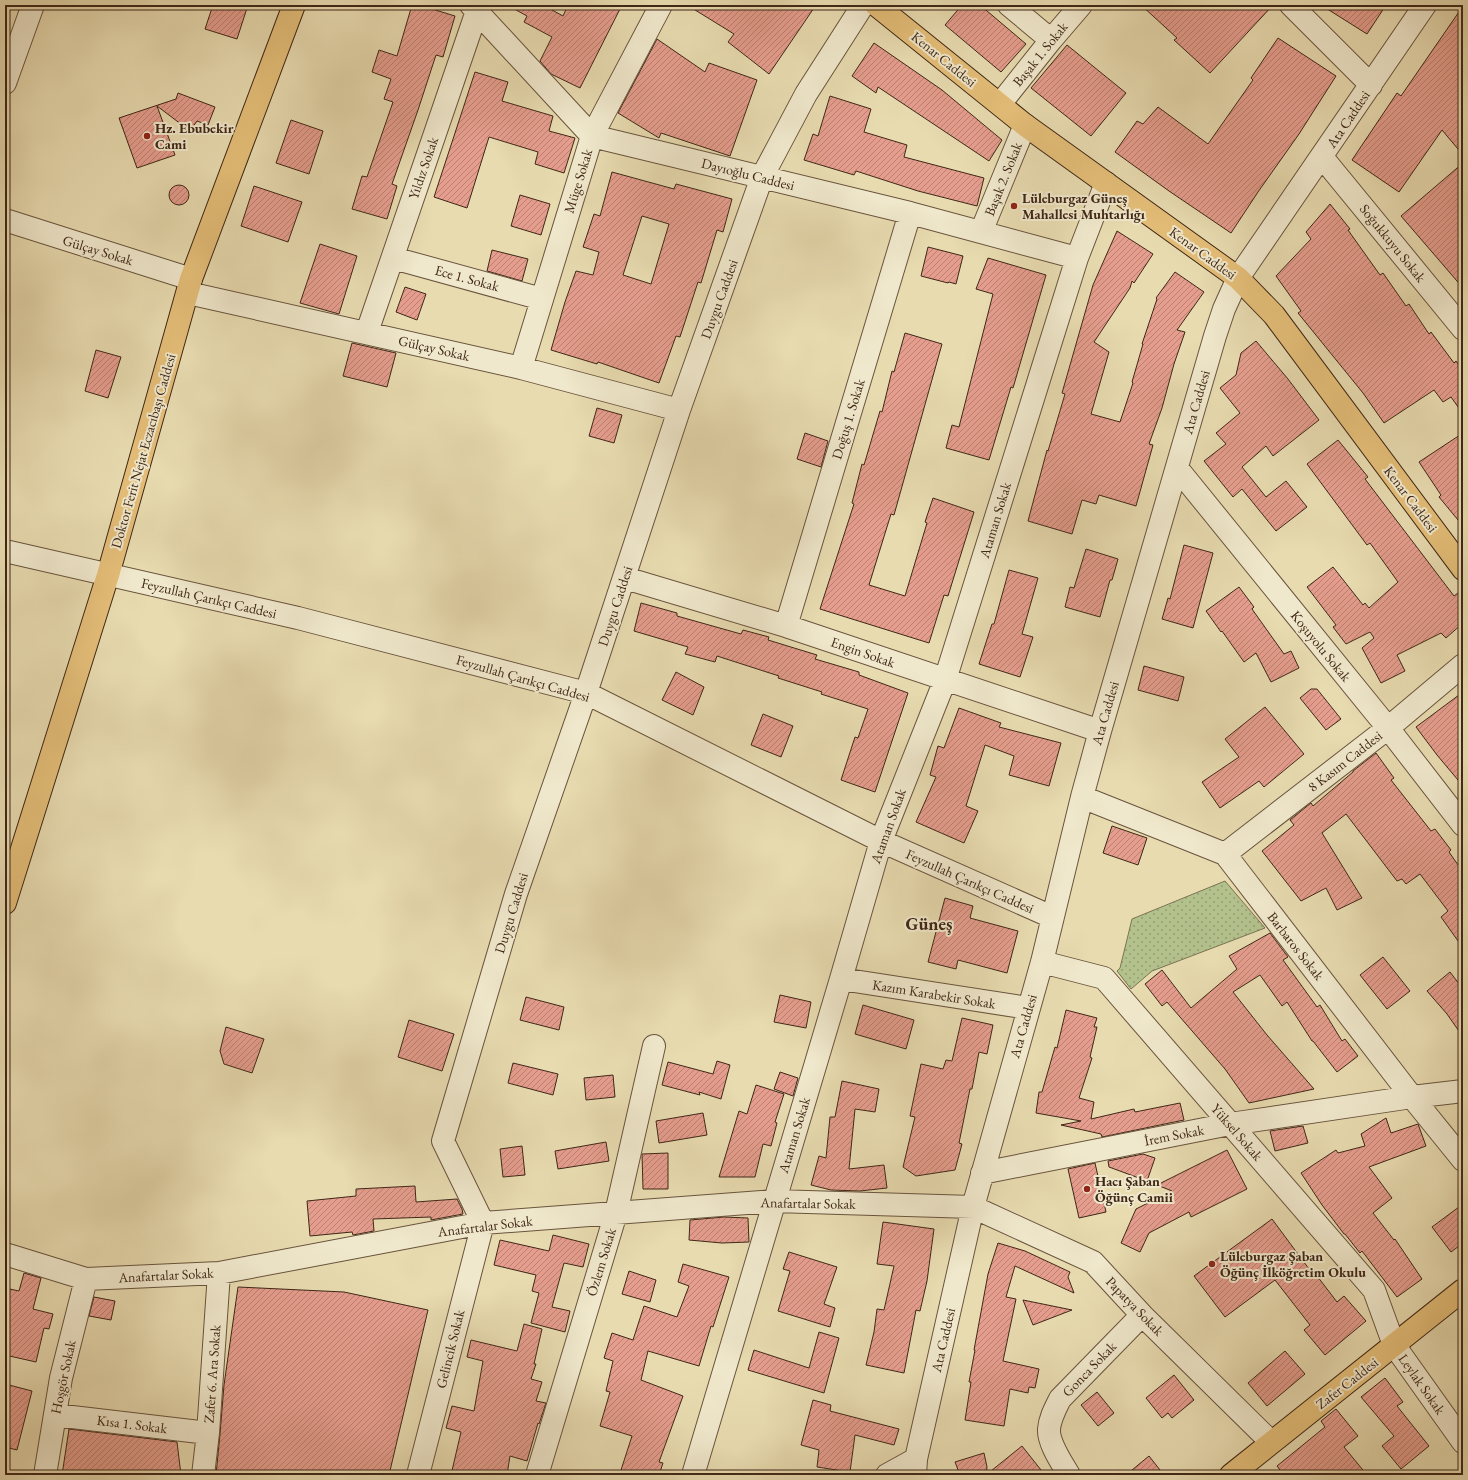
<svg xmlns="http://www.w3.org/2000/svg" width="1468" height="1480" font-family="'EB Garamond',serif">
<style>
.grass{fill:url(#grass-dots);stroke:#797452}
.building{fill:url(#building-hatch);stroke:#3f2717;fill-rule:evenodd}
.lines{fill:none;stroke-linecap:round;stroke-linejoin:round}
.minor-casing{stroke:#69543d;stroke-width:24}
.major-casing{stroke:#3f2717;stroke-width:24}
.minor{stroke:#f0e8cc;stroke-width:22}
.major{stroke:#e4be78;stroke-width:22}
.poi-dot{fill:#8f2418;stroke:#f0e8cc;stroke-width:1.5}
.labels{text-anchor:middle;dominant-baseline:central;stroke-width:4;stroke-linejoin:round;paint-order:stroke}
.street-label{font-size:14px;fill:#3f2717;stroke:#f0e8cc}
.poi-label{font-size:14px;font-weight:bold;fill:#3f2717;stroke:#f0e8cc;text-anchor:start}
.district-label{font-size:18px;font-weight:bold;fill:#3f2717;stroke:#f0e8cc}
</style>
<defs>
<pattern id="grass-dots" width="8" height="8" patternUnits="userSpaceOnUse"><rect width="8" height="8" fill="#b3c18d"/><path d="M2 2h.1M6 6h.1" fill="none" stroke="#939d72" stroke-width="1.8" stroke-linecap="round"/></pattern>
<pattern id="building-hatch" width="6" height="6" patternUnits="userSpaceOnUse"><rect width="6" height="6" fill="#e59d8d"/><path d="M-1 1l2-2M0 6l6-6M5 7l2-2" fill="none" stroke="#bb8072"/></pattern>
</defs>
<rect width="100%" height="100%" fill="#e8dbb0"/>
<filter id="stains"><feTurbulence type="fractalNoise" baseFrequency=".005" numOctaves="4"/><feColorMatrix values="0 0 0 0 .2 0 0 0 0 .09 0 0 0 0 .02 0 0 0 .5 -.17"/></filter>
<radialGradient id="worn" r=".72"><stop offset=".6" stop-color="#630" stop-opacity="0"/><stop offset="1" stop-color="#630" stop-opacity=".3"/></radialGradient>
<path class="grass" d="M 1225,881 L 1265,928 L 1152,971 L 1131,989 L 1117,971 L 1120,968 L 1132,919 Z"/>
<path class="building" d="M 213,5 L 248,5 L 237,39 L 205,29 Z
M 412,5 L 419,5 L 455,16 L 443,57 L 436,55 L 418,110 L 392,184 L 397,186 L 387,219 L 352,209 L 362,176 L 367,177 L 393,102 L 384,99 L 391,79 L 372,72 L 379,50 L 397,56 Z
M 507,5 L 543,5 L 563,16 L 568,5 L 622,5 L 580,88 L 551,74 L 540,61 L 552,37 L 524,22 L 527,16 Z
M 687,5 L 816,5 L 769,74 L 728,42 L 734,34 Z
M 962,5 L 980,5 L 1026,44 L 1001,72 L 945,25 Z
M 1141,5 L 1273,5 L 1210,73 L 1174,40 L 1177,38 Z
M 1321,5 L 1386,5 L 1367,34 Z
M 1463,6 L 1463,155 L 1442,130 L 1399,192 L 1352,160 L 1397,93 L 1401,96 Z
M 1278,38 L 1336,76 L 1299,134 L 1258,192 L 1231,233 L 1169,191 L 1115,152 L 1137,121 L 1143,124 L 1158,107 L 1208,144 L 1253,80 L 1251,78 Z
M 657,39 L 705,72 L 709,63 L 757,80 L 730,156 L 661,133 L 659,138 L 618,113 Z
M 874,43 L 942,90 L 1002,140 L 989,161 L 878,87 L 876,93 L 852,76 Z
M 1067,45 L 1126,93 L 1091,136 L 1031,88 Z
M 475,72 L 508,82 L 502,101 L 553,116 L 549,131 L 575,138 L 564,173 L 535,164 L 538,152 L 489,137 L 467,208 L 434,197 Z
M 178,93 L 215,107 L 208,125 L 197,121 L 190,131 L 157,106 L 175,155 L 137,168 L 119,118 L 176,99 Z
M 830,96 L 871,109 L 864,132 L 907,145 L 904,157 L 984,178 L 977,206 L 918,191 L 856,171 L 854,175 L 804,160 L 813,134 L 818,136 Z
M 291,120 L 323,131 L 309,174 L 276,163 Z
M 1463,163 L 1463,288 L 1401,216 Z
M 612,172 L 674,189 L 676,184 L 732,199 L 723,232 L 717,230 L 701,283 L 698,282 L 680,337 L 676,336 L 659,383 L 598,362 L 597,364 L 551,350 L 565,302 L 576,271 L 593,275 L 599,252 L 583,247 L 594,214 L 600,216 ZM 642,216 L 669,224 L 651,284 L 623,275 Z
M169 195a10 10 0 1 1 20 0a10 10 0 1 1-20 0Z
M 254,186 L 302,202 L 288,242 L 241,226 Z
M 520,195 L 550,204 L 541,235 L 511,226 Z
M 1330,204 L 1350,229 L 1348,230 L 1380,275 L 1383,273 L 1406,306 L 1409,304 L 1429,334 L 1431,332 L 1454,363 L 1456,361 L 1463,371 L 1463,414 L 1451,397 L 1443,402 L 1434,390 L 1384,423 L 1363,393 L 1298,313 L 1301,311 L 1276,276 L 1311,239 L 1306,232 Z
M 1117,231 L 1153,254 L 1134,283 L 1132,281 L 1130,288 L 1094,342 L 1109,352 L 1091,414 L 1120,422 L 1133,383 L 1132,382 L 1143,344 L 1142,344 L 1157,299 L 1156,298 L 1175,272 L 1204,292 L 1177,330 L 1185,332 L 1174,364 L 1162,408 L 1149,444 L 1153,445 L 1136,506 L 1099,495 L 1096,504 L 1082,500 L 1072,534 L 1028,521 L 1047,450 L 1048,451 L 1065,394 L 1062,393 L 1093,285 Z
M 320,244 L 357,256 L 339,314 L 300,303 Z
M 928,247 L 963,256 L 956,284 L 949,282 L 948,283 L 921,276 Z
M 492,250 L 528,259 L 522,281 L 487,271 Z
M 988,258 L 1046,275 L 1013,388 L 1011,387 L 989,460 L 946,448 L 952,425 L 959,427 L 993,294 L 976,289 Z
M 405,287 L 426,294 L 417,320 L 396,312 Z
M 905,333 L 942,344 L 894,515 L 891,514 L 869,585 L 905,596 L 927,523 L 925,522 L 933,498 L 974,512 L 948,596 L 944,595 L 929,643 L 820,609 L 854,504 L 852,503 L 862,464 L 864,465 L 880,411 L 882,412 L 892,371 L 894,372 Z
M 1256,341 L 1288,379 L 1319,420 L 1273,456 L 1266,446 L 1242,467 L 1266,497 L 1286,481 L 1307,507 L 1276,531 L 1242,489 L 1233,497 L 1204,461 L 1226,444 L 1216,433 L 1240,413 L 1220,388 L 1236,375 L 1241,353 Z
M 352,343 L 396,353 L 387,387 L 343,376 Z
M 96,350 L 121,357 L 108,398 L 85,391 Z
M 597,408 L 622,415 L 614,443 L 589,436 Z
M 805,433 L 828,441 L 821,467 L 797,459 Z
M 1463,433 L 1463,526 L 1439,497 L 1441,495 L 1419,462 Z
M 1338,440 L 1368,477 L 1365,479 L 1454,596 L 1463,589 L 1463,623 L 1446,638 L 1441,633 L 1397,655 L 1405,671 L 1381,683 L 1362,648 L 1374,638 L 1370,632 L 1346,644 L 1333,627 L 1336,625 L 1307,587 L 1333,567 L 1363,605 L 1365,603 L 1369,608 L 1398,582 L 1370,543 L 1367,545 L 1307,464 Z
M 1184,545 L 1213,553 L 1193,628 L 1162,619 L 1168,598 L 1170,599 Z
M 1086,549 L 1118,559 L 1112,580 L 1110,580 L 1100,617 L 1065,607 L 1070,587 L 1074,588 Z
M 1009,570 L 1038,578 L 1022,634 L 1033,637 L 1020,677 L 979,664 L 992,624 L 994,624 Z
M 1239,587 L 1254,607 L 1252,609 L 1284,654 L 1291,651 L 1299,668 L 1271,682 L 1256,653 L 1244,662 L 1222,631 L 1221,632 L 1206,611 Z
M 641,603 L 677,613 L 677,616 L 741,634 L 743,630 L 769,637 L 768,640 L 817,655 L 815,659 L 859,672 L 859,675 L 908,693 L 875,792 L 841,780 L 855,737 L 858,738 L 868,709 L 821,694 L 822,692 L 778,678 L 779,676 L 717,656 L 715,662 L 685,654 L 688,647 L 634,631 Z
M 1144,666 L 1184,677 L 1178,701 L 1138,690 Z
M 676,672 L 704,687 L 693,715 L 662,700 Z
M 1311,689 L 1317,689 L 1341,719 L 1326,730 L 1300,698 Z
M 1463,692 L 1463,786 L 1437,755 L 1416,727 Z
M 1265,707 L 1304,754 L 1264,787 L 1259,781 L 1220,808 L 1202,782 L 1239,757 L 1225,739 Z
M 959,708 L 1001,723 L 999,727 L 1061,743 L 1049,786 L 1009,775 L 1014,756 L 985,745 L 966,806 L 978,811 L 964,843 L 916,822 L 936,777 L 930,775 L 938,746 L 944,748 Z
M 763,714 L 793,726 L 781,757 L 751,745 Z
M 1376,753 L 1394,778 L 1391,780 L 1431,831 L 1435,829 L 1451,850 L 1449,852 L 1463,872 L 1463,948 L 1441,917 L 1448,911 L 1420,874 L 1406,884 L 1402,879 L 1397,881 L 1346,814 L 1322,833 L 1362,898 L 1337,910 L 1326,888 L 1301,901 L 1262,851 L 1294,825 L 1290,820 L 1311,803 L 1313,806 L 1353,772 L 1353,771 Z
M 1112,826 L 1147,838 L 1138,865 L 1103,853 Z
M 945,898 L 973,906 L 970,918 L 1018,931 L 1007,973 L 958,960 L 956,969 L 928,962 Z
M 1270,933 L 1288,957 L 1283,960 L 1317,1007 L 1320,1005 L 1342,1041 L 1345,1039 L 1358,1056 L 1337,1072 L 1313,1041 L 1312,1041 L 1287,1002 L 1282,1006 L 1260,975 L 1233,992 L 1267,1035 L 1314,1089 L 1249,1103 L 1225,1069 L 1167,1002 L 1162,1006 L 1145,984 L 1162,970 L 1191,1008 L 1237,969 L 1229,956 Z
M 1383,957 L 1410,991 L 1387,1009 L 1360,975 Z
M 1450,972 L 1463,989 L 1463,1037 L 1447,1014 L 1427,991 Z
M 780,995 L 811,1002 L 806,1028 L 774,1022 Z
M 526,997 L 564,1007 L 559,1030 L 520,1020 Z
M 863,1005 L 914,1020 L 906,1049 L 855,1034 Z
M 1066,1010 L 1097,1018 L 1094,1027 L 1097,1027 L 1090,1057 L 1092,1058 L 1079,1098 L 1094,1102 L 1091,1119 L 1134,1109 L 1135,1112 L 1180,1103 L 1184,1120 L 1102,1137 L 1101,1134 L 1061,1125 L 1081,1121 L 1036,1113 L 1039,1092 L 1042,1092 L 1055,1047 L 1057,1048 Z
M 962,1018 L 993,1025 L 987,1054 L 979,1052 L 972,1089 L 970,1089 L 959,1143 L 962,1144 L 955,1170 L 916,1176 L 903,1167 L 915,1117 L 910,1116 L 921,1064 L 943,1069 L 946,1060 L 952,1061 Z
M 409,1020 L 454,1034 L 442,1071 L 398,1057 Z
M 226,1027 L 264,1039 L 252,1073 L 224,1064 L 220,1051 Z
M 717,1061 L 730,1065 L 721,1099 L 699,1092 L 700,1095 L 662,1085 L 668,1062 L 713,1074 Z
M 513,1063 L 558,1074 L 553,1095 L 508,1083 Z
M 780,1072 L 798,1078 L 793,1096 L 774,1089 Z
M 613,1075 L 615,1097 L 586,1100 L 584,1078 Z
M 842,1081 L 879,1089 L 875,1112 L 855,1109 L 849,1169 L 884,1165 L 887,1188 L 860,1191 L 831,1190 L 811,1185 L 819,1156 L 826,1158 L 830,1117 L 835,1117 Z
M 756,1085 L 784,1094 L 775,1122 L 777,1123 L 771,1146 L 763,1144 L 755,1177 L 719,1177 L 739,1111 L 747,1114 Z
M 703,1113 L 707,1135 L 659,1143 L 656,1121 Z
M 1386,1118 L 1391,1133 L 1418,1124 L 1426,1146 L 1369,1167 L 1392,1198 L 1373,1213 L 1394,1240 L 1395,1239 L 1422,1279 L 1397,1297 L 1362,1251 L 1360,1253 L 1345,1234 L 1344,1234 L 1322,1205 L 1301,1173 L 1336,1150 L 1338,1153 L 1365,1146 L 1361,1134 Z
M 1303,1126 L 1308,1143 L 1275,1151 L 1270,1131 Z
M 606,1142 L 609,1161 L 558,1169 L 555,1151 Z
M 522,1146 L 525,1175 L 503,1177 L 500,1149 Z
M 1227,1150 L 1247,1189 L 1191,1217 L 1189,1212 L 1149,1233 L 1140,1252 L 1121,1243 L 1136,1209 L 1172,1191 L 1157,1185 Z
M 668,1153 L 668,1189 L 643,1189 L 642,1154 Z
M 1143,1154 L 1155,1158 L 1147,1181 L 1109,1167 L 1108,1161 Z
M 1095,1163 L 1106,1212 L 1079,1218 L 1068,1169 Z
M 415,1186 L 416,1202 L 457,1199 L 462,1209 L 463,1214 L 431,1220 L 431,1217 L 373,1219 L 374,1231 L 353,1235 L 352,1232 L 310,1236 L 307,1201 L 356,1196 L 356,1189 Z
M 1463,1204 L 1463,1243 L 1451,1252 L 1432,1227 Z
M 724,1217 L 748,1218 L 749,1242 L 722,1243 L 689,1240 L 690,1220 Z
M 1272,1219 L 1312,1273 L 1314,1272 L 1337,1302 L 1344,1296 L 1366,1321 L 1325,1355 L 1304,1330 L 1310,1325 L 1275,1280 L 1225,1317 L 1194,1276 Z
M 883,1222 L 934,1229 L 927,1281 L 920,1311 L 916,1310 L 904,1373 L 866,1365 L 874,1332 L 877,1309 L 884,1310 L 894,1266 L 877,1264 Z
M 553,1235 L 589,1244 L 583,1267 L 564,1263 L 552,1307 L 570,1311 L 565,1332 L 531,1323 L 539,1293 L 532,1291 L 536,1275 L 494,1265 L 500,1240 L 549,1251 Z
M 998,1243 L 1025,1251 L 1070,1272 L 1068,1277 L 1074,1293 L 1015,1266 L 1006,1297 L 1016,1299 L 1003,1361 L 1039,1369 L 1035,1388 L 1029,1387 L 1028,1393 L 1010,1389 L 1004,1426 L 965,1420 L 971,1382 L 969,1382 L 975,1350 L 974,1350 L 988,1274 Z
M 789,1252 L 837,1267 L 824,1304 L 835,1308 L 830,1327 L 778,1311 L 790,1271 L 783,1269 Z
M 683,1264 L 729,1277 L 713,1327 L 711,1326 L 699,1366 L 648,1351 L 641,1380 L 683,1396 L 659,1462 L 663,1463 L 659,1475 L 638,1475 L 621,1470 L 632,1436 L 600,1426 L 610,1392 L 606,1391 L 613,1361 L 604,1358 L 612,1333 L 633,1340 L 644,1306 L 677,1317 L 689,1286 L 678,1282 Z
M 629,1271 L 656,1280 L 650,1302 L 622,1294 Z
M 24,1273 L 41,1278 L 33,1309 L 53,1314 L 49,1329 L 44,1328 L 36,1362 L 5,1355 L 5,1288 L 19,1291 Z
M 238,1287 L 344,1292 L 428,1310 L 389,1475 L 216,1475 L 220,1434 L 224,1385 Z
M 94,1297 L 115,1301 L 111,1320 L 89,1316 Z
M 1023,1300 L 1072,1310 L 1033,1325 Z
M 524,1324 L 542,1329 L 534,1364 L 536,1364 L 531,1379 L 542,1382 L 536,1401 L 546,1403 L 539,1424 L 538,1423 L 527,1461 L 510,1456 L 507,1475 L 451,1475 L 461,1432 L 446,1428 L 452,1406 L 474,1411 L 483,1361 L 467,1357 L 471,1340 L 517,1351 Z
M 819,1332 L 839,1338 L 824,1393 L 748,1370 L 754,1350 L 809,1368 Z
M 1285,1351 L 1305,1374 L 1267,1406 L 1248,1383 Z
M 1174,1375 L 1194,1400 L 1172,1418 L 1168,1413 L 1162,1418 L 1146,1398 Z
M 1385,1378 L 1403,1402 L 1397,1406 L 1429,1446 L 1401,1469 L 1382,1446 L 1394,1436 L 1361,1397 Z
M 9,1385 L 32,1391 L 17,1450 L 5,1447 L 5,1400 Z
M 1097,1392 L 1114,1413 L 1098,1426 L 1081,1405 Z
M 813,1400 L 831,1405 L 830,1411 L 899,1429 L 894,1445 L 855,1435 L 850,1472 L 817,1467 L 819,1450 L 801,1445 Z
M 1336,1409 L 1358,1436 L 1344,1447 L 1367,1475 L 1284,1475 L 1277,1466 L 1325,1427 L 1321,1421 Z
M 69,1429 L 177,1442 L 181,1475 L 62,1475 Z
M 1022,1446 L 1045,1475 L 986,1475 Z
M 984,1453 L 987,1467 L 986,1475 L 960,1475 L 955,1462 Z
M 1149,1456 L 1164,1475 L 1126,1475 Z"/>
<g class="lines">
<defs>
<path id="minor" d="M 471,5 L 592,136 L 910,213 L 1077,258
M 1009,5 L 1051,40
M 1291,5 L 1371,85
M 5,83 L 33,5
M 1000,104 L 1051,40 L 1081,5
M 1322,157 L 1463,329
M 5,220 L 191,279
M 981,232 L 1025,125
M 393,258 L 542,299
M 188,293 L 521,368 L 679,410
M 367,332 L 477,11 L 480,5
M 521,368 L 592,136 L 661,5
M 1177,468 L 1388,728 L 1463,825
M 5,551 L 298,618 L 586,693 L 881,841 L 1052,917
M 625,578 L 786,626 L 1100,731
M 786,626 L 910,213
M 1082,797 L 1225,854 L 1412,1097 L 1463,1160
M 1225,854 L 1388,728 L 1463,665
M 1042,962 L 1104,978 L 1374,1290 L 1394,1345 L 1463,1442
M 841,979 L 1028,1008
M 982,1173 L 1230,1124 L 1412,1097 L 1463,1091
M 5,1254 L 86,1279 L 219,1273 L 483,1223 L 774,1201 L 973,1207 L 1093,1262 L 1142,1315 L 1271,1442
M 55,1415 L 208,1433
M 45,1475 L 61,1378 L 86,1279
M 203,1475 L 208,1433 L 219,1273
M 418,1475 L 483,1223 L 443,1141 L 516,894 L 586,693 L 679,410 L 762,177 L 806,94 L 863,5
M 537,1475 L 616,1213 L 654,1046
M 693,1475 L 841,979 L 881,841 L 945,680 L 1077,258 L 1106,183
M 887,1475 L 916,1459
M 915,1475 L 916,1459 L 973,1207 L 1042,962 L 1082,797 L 1100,731 L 1215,336 L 1224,309 L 1238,278 L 1425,5
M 1069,1475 C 1062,1463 1048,1443 1049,1429 C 1050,1418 1055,1409 1060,1399 L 1142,1315"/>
<path id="major" d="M 876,5 L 1025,125 L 1238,278 L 1274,315 L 1463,569
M 5,903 L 108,575 L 191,279 L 294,5
M 1231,1475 L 1463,1290"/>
</defs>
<use href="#minor" class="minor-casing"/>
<use href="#major" class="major-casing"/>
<use href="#minor" class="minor"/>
<use href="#major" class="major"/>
</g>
<g class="poi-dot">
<circle cx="147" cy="136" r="4"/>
<circle cx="1014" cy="206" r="4"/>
<circle cx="1087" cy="1189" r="4"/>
<circle cx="1212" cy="1264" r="4"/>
</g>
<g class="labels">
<g class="street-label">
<text transform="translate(1040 54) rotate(-51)">Başak 1. Sokak</text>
<text transform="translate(944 59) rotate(39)">Kenar Caddesi</text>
<text transform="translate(1348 119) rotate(-56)">Ata Caddesi</text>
<text transform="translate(423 168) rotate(-71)">Yıldız Sokak</text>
<text transform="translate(748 174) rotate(14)">Dayıoğlu Caddesi</text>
<text transform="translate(1003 179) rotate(-68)">Başak 2. Sokak</text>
<text transform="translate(578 181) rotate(-73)">Müge Sokak</text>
<text transform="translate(1393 243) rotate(51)">Soğukkuyu Sokak</text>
<text transform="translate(98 250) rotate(17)">Gülçay Sokak</text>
<text transform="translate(1203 253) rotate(36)">Kenar Caddesi</text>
<text transform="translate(467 278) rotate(15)">Ece 1. Sokak</text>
<text transform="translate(719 299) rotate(-70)">Duygu Caddesi</text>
<text transform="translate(434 348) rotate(13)">Gülçay Sokak</text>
<text transform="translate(1196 402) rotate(-74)">Ata Caddesi</text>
<text transform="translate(848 419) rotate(-73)">Doğuş 1. Sokak</text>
<text transform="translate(143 451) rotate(-74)">Doktor Ferit Nejat Eczacıbaşı Caddesi</text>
<text transform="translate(1411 499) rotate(53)">Kenar Caddesi</text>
<text transform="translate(995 520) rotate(-73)">Ataman Sokak</text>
<text transform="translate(209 598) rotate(13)">Feyzullah Çarıkçı Caddesi</text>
<text transform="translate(615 606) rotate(-72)">Duygu Caddesi</text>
<text transform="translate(1321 646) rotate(51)">Koşuyolu Sokak</text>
<text transform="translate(863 652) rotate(19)">Engin Sokak</text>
<text transform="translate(523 678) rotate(16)">Feyzullah Çarıkçı Caddesi</text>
<text transform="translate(1105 713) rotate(-74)">Ata Caddesi</text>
<text transform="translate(1345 761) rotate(-38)">8 Kasım Caddesi</text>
<text transform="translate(888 826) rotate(-70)">Ataman Sokak</text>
<text transform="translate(970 881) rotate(24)">Feyzullah Çarıkçı Caddesi</text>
<text transform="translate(511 913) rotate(-73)">Duygu Caddesi</text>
<text transform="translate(1296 946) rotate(52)">Barbaros Sokak</text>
<text transform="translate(934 994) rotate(9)">Kazım Karabekir Sokak</text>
<text transform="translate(1023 1026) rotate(-74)">Ata Caddesi</text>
<text transform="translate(1237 1132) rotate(49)">Yüksel Sokak</text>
<text transform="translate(794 1135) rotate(-73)">Ataman Sokak</text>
<text transform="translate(1174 1135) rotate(-11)">İrem Sokak</text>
<text transform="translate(808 1203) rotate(1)">Anafartalar Sokak</text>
<text transform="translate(485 1226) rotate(-7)">Anafartalar Sokak</text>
<text transform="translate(601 1262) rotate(-73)">Özlem Sokak</text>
<text transform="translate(166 1275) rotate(-3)">Anafartalar Sokak</text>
<text transform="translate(1135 1306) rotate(46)">Papatya Sokak</text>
<text transform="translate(943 1340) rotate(-77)">Ata Caddesi</text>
<text transform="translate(450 1349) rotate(-76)">Gelincik Sokak</text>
<text transform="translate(1089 1369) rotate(-46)">Gonca Sokak</text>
<text transform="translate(212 1374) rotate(-86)">Zafer 6. Ara Sokak</text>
<text transform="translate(63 1377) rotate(-78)">Hoşgör Sokak</text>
<text transform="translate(1347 1383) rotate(-38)">Zafer Caddesi</text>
<text transform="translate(1422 1384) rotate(55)">Leylak Sokak</text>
<text transform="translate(132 1424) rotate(7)">Kısa 1. Sokak</text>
</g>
<g class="poi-label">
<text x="155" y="128">Hz. Ebubekir<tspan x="155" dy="16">Cami</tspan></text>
<text x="1022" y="198">Lüleburgaz Güneş<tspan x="1022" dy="16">Mahallesi Muhtarlığı</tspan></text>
<text x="1095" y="1181">Hacı Şaban<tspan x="1095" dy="16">Öğünç Camii</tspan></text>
<text x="1220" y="1256">Lüleburgaz Şaban<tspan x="1220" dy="16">Öğünç İlköğretim Okulu</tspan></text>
</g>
<g class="district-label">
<text x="929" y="923">Güneş</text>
</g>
</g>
<rect width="1468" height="1480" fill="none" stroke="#e8dbb0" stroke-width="20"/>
<rect x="6" y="6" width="1456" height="1468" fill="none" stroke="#3f2717" stroke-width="2"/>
<rect x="10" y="10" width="1448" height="1460" fill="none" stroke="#3f2717"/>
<rect width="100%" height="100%" filter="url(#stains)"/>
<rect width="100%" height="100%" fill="url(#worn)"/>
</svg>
